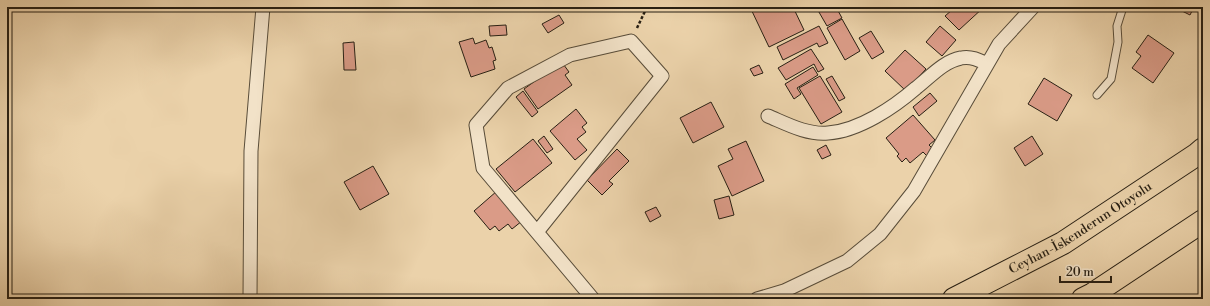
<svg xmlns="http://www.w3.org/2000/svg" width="1210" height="306" font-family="'Libre Bodoni',serif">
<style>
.building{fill:#da9b87;stroke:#271f13}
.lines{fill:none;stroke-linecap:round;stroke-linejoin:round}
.lane-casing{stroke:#584c39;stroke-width:9}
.street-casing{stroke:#584c39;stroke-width:15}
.highway-casing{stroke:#271f13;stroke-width:24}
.path{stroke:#271f13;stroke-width:2.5;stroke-dasharray:3 2;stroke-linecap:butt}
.lane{stroke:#f2e2c8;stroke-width:7}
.street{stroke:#f2e2c8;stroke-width:13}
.highway{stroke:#ebd2aa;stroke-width:22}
.labels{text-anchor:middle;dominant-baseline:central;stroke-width:4;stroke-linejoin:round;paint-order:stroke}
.street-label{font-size:13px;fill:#271f13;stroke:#f2e2c8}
</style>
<rect width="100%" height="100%" fill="#ebd2aa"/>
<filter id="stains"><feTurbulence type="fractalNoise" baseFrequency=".005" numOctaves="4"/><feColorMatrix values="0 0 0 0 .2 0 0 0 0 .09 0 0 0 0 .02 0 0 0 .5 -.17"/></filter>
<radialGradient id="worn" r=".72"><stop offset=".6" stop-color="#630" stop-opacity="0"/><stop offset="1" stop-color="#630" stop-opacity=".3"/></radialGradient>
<path class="building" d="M 750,7 L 793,7 L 804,30 L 769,47 Z
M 816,7 L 836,7 L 842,18 L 827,26 Z
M 949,7 L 984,7 L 959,30 L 945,16 L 952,10 Z
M 1174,7 L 1194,7 L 1190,15 Z
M 559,15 L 564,23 L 548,33 L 542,24 Z
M 842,19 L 860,51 L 845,60 L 827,28 Z
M 506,25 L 507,35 L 490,36 L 489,26 Z
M 819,26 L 828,43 L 819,47 L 817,43 L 783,60 L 777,47 Z
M 940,26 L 956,40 L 942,56 L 926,42 Z
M 871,31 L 884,52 L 872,59 L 859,38 Z
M 1148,35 L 1174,53 L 1153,83 L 1132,68 L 1141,56 L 1136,52 Z
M 473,38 L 475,44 L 486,40 L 489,48 L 492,47 L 496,60 L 493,61 L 495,69 L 471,77 L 459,42 Z
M 354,42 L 356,70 L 344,70 L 343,43 Z
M 811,49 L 824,69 L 818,72 L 814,64 L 786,80 L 778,68 Z
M 905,50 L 926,69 L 906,91 L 885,71 Z
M 561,61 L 569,72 L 565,75 L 572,85 L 538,109 L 524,89 L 549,71 Z
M 759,65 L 763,73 L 754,76 L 750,69 Z
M 813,67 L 818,75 L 797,88 L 801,94 L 794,99 L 785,84 Z
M 820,76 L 842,112 L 821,124 L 799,88 Z
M 832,76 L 845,98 L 839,101 L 826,79 Z
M 1044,78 L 1072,95 L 1057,121 L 1028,104 Z
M 523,91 L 538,112 L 532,117 L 516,97 Z
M 930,93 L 937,101 L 919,116 L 913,107 Z
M 711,102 L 724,127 L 693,143 L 680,118 Z
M 576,109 L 587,123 L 582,127 L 586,132 L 577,139 L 587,150 L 575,160 L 550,131 Z
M 913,115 L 935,140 L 929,145 L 934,150 L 927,156 L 923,152 L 910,163 L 906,158 L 902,162 L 897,156 L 899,154 L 886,138 Z
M 544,136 L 553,149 L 547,153 L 538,141 Z
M 1032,136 L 1043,154 L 1025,166 L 1014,148 Z
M 533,139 L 552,163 L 515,192 L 496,169 Z
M 746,141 L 764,181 L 732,196 L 718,166 L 733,159 L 728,149 Z
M 826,145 L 831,155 L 822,159 L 817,150 Z
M 617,149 L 629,161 L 609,181 L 613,184 L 602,195 L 587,180 Z
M 373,166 L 389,194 L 360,210 L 344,182 Z
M 497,191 L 522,221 L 512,229 L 508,224 L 499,231 L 495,226 L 490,230 L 474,211 Z
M 729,196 L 734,215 L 719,219 L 714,200 Z
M 656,207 L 661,216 L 650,222 L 645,212 Z"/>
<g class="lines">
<defs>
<path id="lane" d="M 1097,95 L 1111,79 L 1118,42 L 1117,26 L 1123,7"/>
<path id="street" d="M 768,116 C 787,124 807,135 828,133 C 859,131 894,107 916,88 C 930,77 944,61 961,58 C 971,56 979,60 987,64
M 537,232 L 662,76 L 631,41 L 570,55 L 508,88 L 476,125 L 483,168 L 593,299
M 250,299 L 251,151 L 263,7
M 757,299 L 784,291 L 847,261 L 880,234 L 914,191 L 999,44 L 1033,7"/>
<g id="highway">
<path id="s1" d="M 954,299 L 1063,243 L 1196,155 L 1203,149"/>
<path d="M 1083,299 L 1093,294 L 1203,221"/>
</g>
</defs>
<use href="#lane" class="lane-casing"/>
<use href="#street" class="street-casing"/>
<use href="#highway" class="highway-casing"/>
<path class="path" d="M 637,28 L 647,7"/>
<use href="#lane" class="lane"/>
<use href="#street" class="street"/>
<use href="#highway" class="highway"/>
</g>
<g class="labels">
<g class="street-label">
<text stroke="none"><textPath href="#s1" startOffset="145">Ceyhan-İskenderun Otoyolu</textPath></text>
</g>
</g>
<rect width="1210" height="306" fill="none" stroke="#ebd2aa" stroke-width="24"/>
<rect x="8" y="8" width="1194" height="290" fill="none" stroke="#271f13" stroke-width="2"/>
<rect x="12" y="12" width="1186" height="282" fill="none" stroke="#271f13"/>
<path d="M1060 276v6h51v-6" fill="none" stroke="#271f13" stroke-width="2"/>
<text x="1066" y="276" font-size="12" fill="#271f13" stroke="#f2e2c8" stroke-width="3" paint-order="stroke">20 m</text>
<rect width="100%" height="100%" filter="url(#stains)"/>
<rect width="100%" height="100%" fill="url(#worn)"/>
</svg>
